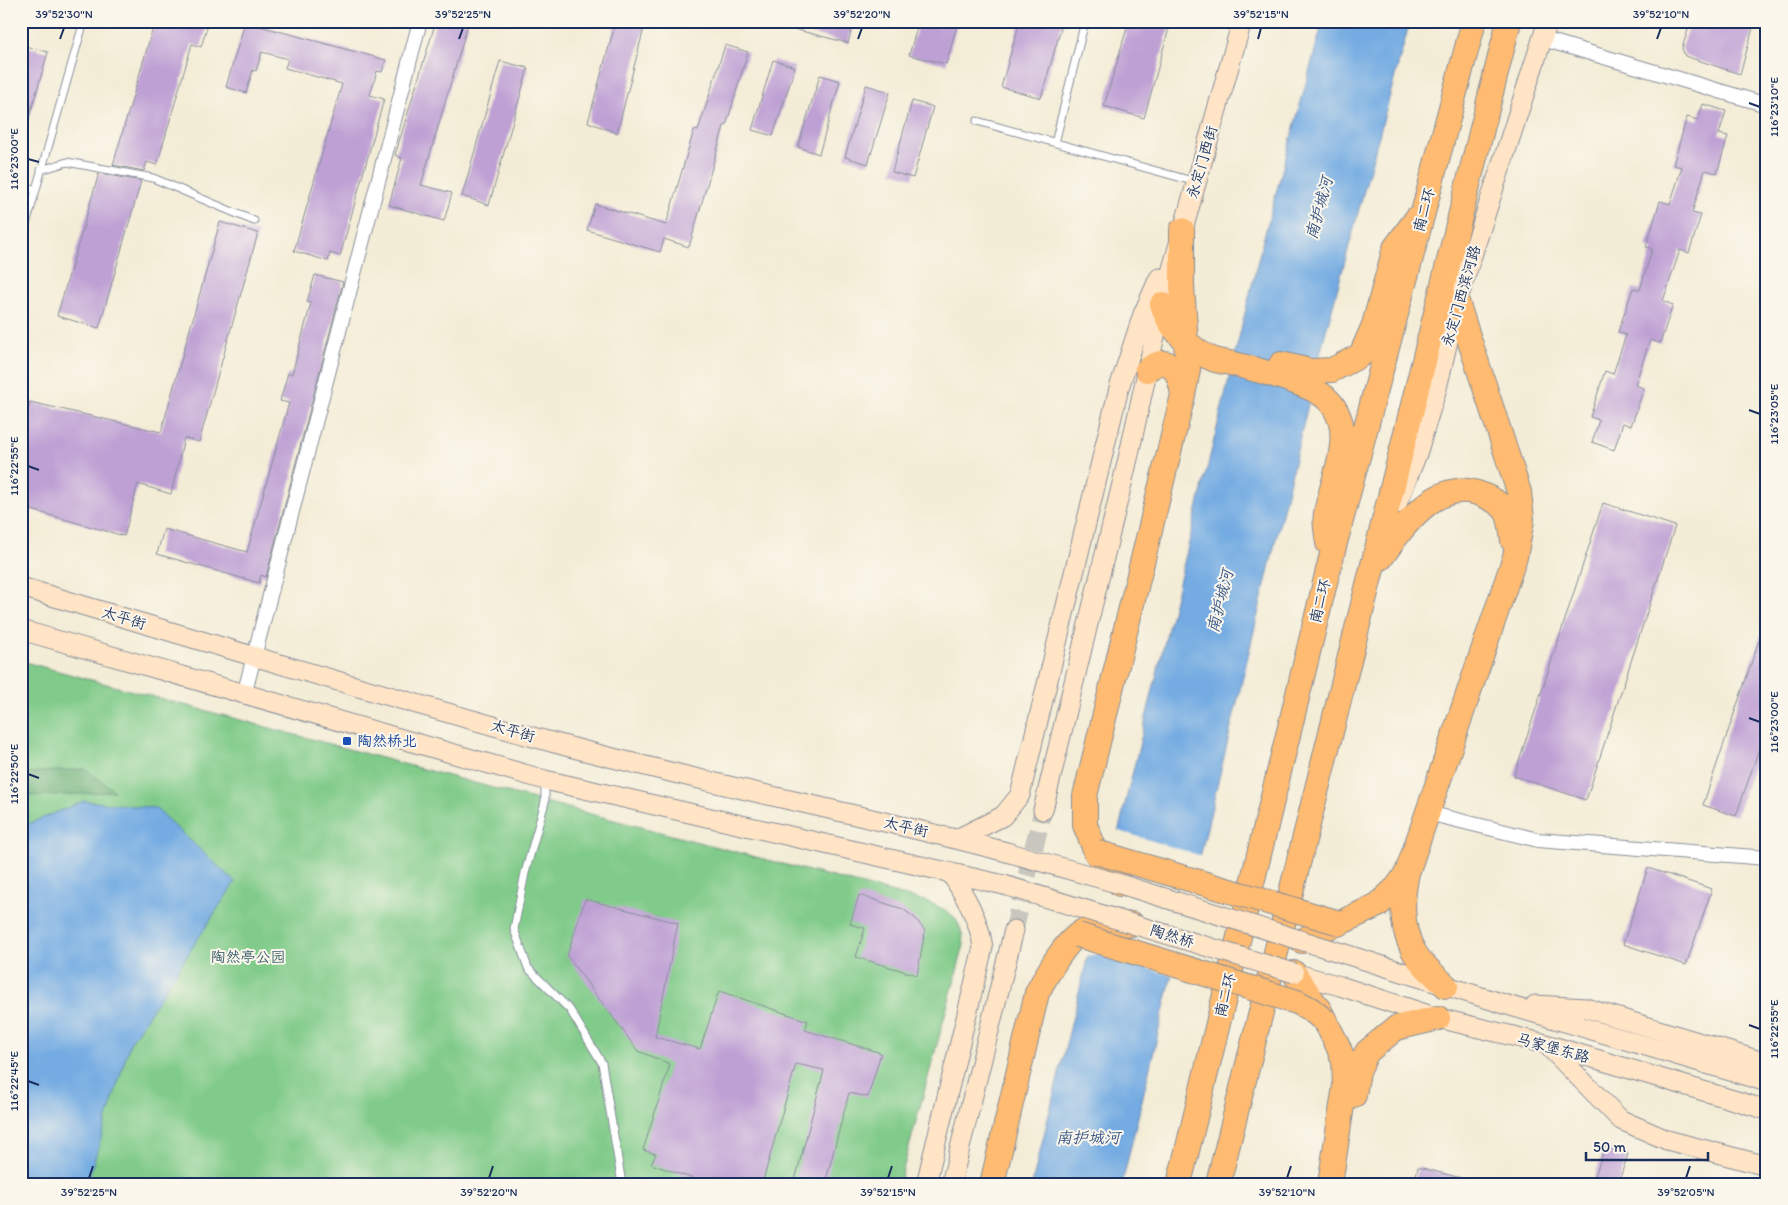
<svg xmlns="http://www.w3.org/2000/svg" width="1788" height="1205" font-family="Itim,'LXGW WenKai TC',sans-serif">
<style>
.green{fill:#80cb89;stroke:#4e7d74}
.forest{fill:#68af75;stroke:#426f6a}
.water{fill:#73abe2;stroke:#476da0}
.pier{fill:#f3ecd6}
.building{fill:#bea0d4}
.lines{fill:none;stroke-linecap:round;stroke-linejoin:round}
.secondary-tunnel{stroke:#c8c6be;stroke-width:19;stroke-dasharray:19 9;stroke-linecap:butt}
.lane-casing{stroke:#878e9a;stroke-width:9}
.street-casing{stroke:#878e9a;stroke-width:16}
.secondary-casing{stroke:#878e9a;stroke-width:21}
.highway-casing{stroke:#878e9a;stroke-width:26}
.lane{stroke:#fff;stroke-width:7}
.street{stroke:#fff;stroke-width:14}
.secondary{stroke:#ffe4c6;stroke-width:19}
.highway{stroke:#febb71;stroke-width:24}
.secondary-bridge-casing{stroke:#878e9a;stroke-width:21;stroke-linecap:butt}
.highway-bridge-casing{stroke:#878e9a;stroke-width:26;stroke-linecap:butt}
.secondary-bridge{stroke:#ffe4c6;stroke-width:19}
.highway-bridge{stroke:#febb71;stroke-width:24}
.ticks{fill:none;stroke:#1b2f5e;stroke-width:2}
.transit-dot{fill:#1a4fb4;stroke:#fbf7ec;stroke-width:2}
.labels{text-anchor:middle;dominant-baseline:central;stroke-width:4;stroke-linejoin:round;paint-order:stroke}
.street-label{font-size:15px;fill:#1b2f5e;stroke:#fbf7ec}
.transit-label{font-size:15px;fill:#164399;stroke:#fbf7ec;text-anchor:start}
.park-label{font-size:15px;fill:#395e6b;stroke:#fbf7ec}
.water-label{font-size:16px;font-style:italic;fill:#355486;stroke:#fbf7ec}
.neatline{fill:none;stroke:#1b2f5e;stroke-width:2}
.ticks-label{font-size:12px;text-anchor:middle;fill:#1b2f5e}
</style>
<rect width="100%" height="100%" fill="#fbf7ec"/>
<filter id="ink" filterUnits="userSpaceOnUse"><feTurbulence type="fractalNoise" baseFrequency=".02" numOctaves="2"/><feDisplacementMap in="SourceGraphic" scale="10" xChannelSelector="R" yChannelSelector="G"/><feConvolveMatrix kernelMatrix="1 2 1 2 8 2 1 2 1" color-interpolation-filters="sRGB"/></filter>
<filter id="wash" filterUnits="userSpaceOnUse"><feTurbulence type="fractalNoise" baseFrequency=".0096" numOctaves="4" result="noise"/><feDisplacementMap in="SourceGraphic" scale="20" xChannelSelector="R" yChannelSelector="G"/><feGaussianBlur stdDeviation="1.12" result="paint"/><feColorMatrix in="noise" values="0 0 0 0 0 0 0 0 0 0 0 0 0 0 0 0 0 1.4 0 .05"/><feComposite in="paint" operator="in"/></filter>
<g filter="url(#wash)">
<rect width="100%" height="100%" fill="#f3ecd6"/>
<path class="green" d="M 21,661 L 545,802 L 928,902 C 953,913 960,917 964,945 L 899,1184 L 21,1184 Z"/>
<path class="forest" d="M 85,769 L 115,791 L 69,795 L 21,796 L 27,773 Z"/>
<path class="water" d="M 1323,21 L 1410,21 L 1323,342 L 1122,1184 L 1032,1184 L 1261,248 Z
M 84,801 L 155,808 L 235,882 L 130,1043 L 87,1184 L 21,1184 L 21,827 Z"/>
<path class="pier" d="M 1116,830 L 1202,856 L 1174,976 L 1099,954 L 1085,956 Z"/>
<g id="blocks">
<path class="building" d="M 155,21 L 209,21 L 201,47 L 192,44 L 157,165 L 147,162 L 144,171 L 113,165 Z
M 436,21 L 457,21 L 468,24 L 421,185 L 452,193 L 444,221 L 389,205 L 402,158 L 395,155 Z
M 616,21 L 632,21 L 645,24 L 617,133 L 588,122 Z
M 782,21 L 854,21 L 848,43 L 782,26 Z
M 919,21 L 958,21 L 946,64 L 909,55 Z
M 1020,21 L 1063,21 L 1041,98 L 1001,87 Z
M 1129,21 L 1171,21 L 1144,118 L 1104,106 Z
M 1691,21 L 1755,21 L 1740,74 L 1685,56 L 1682,48 Z
M 245,22 L 386,60 L 382,72 L 377,71 L 370,95 L 384,99 L 340,256 L 330,253 L 328,261 L 294,251 L 342,84 L 285,68 L 288,59 L 262,52 L 256,71 L 253,70 L 246,93 L 226,87 Z
M 21,45 L 48,52 L 25,132 L 21,131 Z
M 725,45 L 748,52 L 726,126 L 724,126 L 689,247 L 664,239 L 660,252 L 587,230 L 595,204 L 666,225 L 694,130 L 698,131 Z
M 773,60 L 795,67 L 773,136 L 752,130 Z
M 500,61 L 528,68 L 489,205 L 462,196 Z
M 820,75 L 840,81 L 819,154 L 798,147 Z
M 866,85 L 890,92 L 868,164 L 845,157 Z
M 912,101 L 933,107 L 913,178 L 892,172 Z
M 1703,104 L 1726,111 L 1719,134 L 1728,136 L 1717,173 L 1705,170 L 1692,213 L 1701,215 L 1689,253 L 1680,250 L 1663,301 L 1673,305 L 1660,343 L 1650,340 L 1635,385 L 1644,388 L 1631,426 L 1623,423 L 1614,450 L 1592,442 L 1599,420 L 1590,417 L 1605,371 L 1613,374 L 1626,335 L 1618,332 L 1633,288 L 1640,290 L 1652,249 L 1646,247 L 1660,201 L 1670,204 L 1682,167 L 1673,165 L 1687,117 L 1698,120 Z
M 99,173 L 141,181 L 99,328 L 57,316 Z
M 220,222 L 258,233 L 199,442 L 184,438 L 171,494 L 138,484 L 124,536 L 21,507 L 21,434 L 30,402 L 161,432 Z
M 315,275 L 343,282 L 266,577 L 261,575 L 259,583 L 157,554 L 164,529 L 247,552 L 289,403 L 280,401 L 288,373 L 292,374 L 311,303 L 307,302 Z
M 1603,503 L 1675,526 L 1586,800 L 1514,776 Z
M 1765,623 L 1767,624 L 1767,726 L 1736,816 L 1703,805 Z
M 1648,868 L 1712,889 L 1686,965 L 1623,944 Z
M 859,895 L 903,909 L 916,919 L 925,931 L 917,975 L 856,957 L 865,928 L 850,924 Z
M 585,899 L 678,923 L 655,1037 L 700,1049 L 719,991 L 808,1021 L 805,1030 L 881,1053 L 868,1097 L 849,1093 L 825,1184 L 794,1184 L 824,1070 L 796,1064 L 762,1184 L 709,1184 L 651,1164 L 656,1154 L 643,1150 L 670,1064 L 638,1051 L 567,956 Z
M 1605,1147 L 1628,1154 L 1618,1184 L 1592,1184 Z
M 1418,1167 L 1465,1179 L 1465,1184 L 1414,1184 Z"/>
</g>
</g>
<g filter="url(#ink)">
<use href="#blocks" fill-opacity="0" stroke="#878e9a" stroke-width="1"/>
<g class="lines">
<path class="secondary-tunnel" d="M 1014,930 L 1043,810"/>
<defs>
<path id="lane" d="M 977,121 L 1196,182
M 1055,143 L 1085,21
M 41,170 L 67,162 L 153,178 L 254,221
M 21,186 L 36,190
M 21,242 L 84,21
M 545,781 L 545,802 L 525,873 L 514,929 L 528,968 L 570,1010 L 602,1063 L 622,1184"/>
<path id="street" d="M 1543,39 L 1767,105
M 244,695 L 420,21
M 1428,813 L 1538,840 L 1767,858"/>
<path id="secondary" d="M 1397,504 L 1417,454 L 1437,388 L 1457,302 L 1548,21
M 21,587 C 199,640 376,694 555,743 C 706,784 859,813 1010,853
M 21,630 L 545,780 L 1004,885
M 1043,810 L 1127,463 L 1162,304 L 1242,21
M 957,839 L 1003,816 L 1020,795 L 1119,388 L 1143,314 L 1159,278
M 1345,954 L 1504,1004 L 1767,1082
M 1294,973 L 1340,986 L 1438,1018 L 1546,1044 L 1767,1110
M 1535,1005 L 1586,1008 L 1767,1063
M 1547,1045 L 1621,1120 L 1667,1140 L 1767,1166
M 926,1184 L 983,947 C 979,919 965,896 950,872
M 951,1184 L 1014,930"/>
<path id="highway" d="M 1162,304 C 1168,327 1192,352 1215,360 C 1221,362 1228,362 1234,364 C 1255,369 1311,384 1326,398 C 1333,404 1337,411 1340,420 C 1349,447 1331,485 1326,513 C 1324,522 1327,534 1328,543
M 1281,364 L 1310,371 L 1332,370 L 1361,355 L 1374,325 L 1395,248 L 1417,218
M 1147,370 C 1171,352 1179,372 1183,394
M 1381,558 C 1404,525 1439,474 1485,496 C 1510,507 1510,516 1513,541
M 1120,884 L 1096,852 L 1085,825 L 1085,796 L 1183,395 L 1188,370 L 1182,286 L 1182,230
M 1302,941 L 1323,929 L 1340,923 L 1378,905 L 1397,887 L 1407,873
M 1294,973 L 1320,1011 L 1337,1044 L 1344,1061 L 1345,1086 L 1330,1184
M 1446,986 C 1436,976 1424,967 1416,955 C 1400,930 1401,901 1407,873 L 1515,557 L 1522,520 L 1519,492 L 1457,302
M 1354,1095 L 1358,1071 L 1367,1052 L 1396,1028 L 1438,1018
M 992,1184 L 1037,993 C 1047,974 1068,934 1090,928 C 1103,925 1119,926 1132,924
M 1179,1184 L 1330,562 L 1474,21
M 1218,1184 L 1509,21"/>
</defs>
<use href="#lane" class="lane-casing"/>
<use href="#street" class="street-casing"/>
<use href="#secondary" class="secondary-casing"/>
<use href="#highway" class="highway-casing"/>
<use href="#lane" class="lane"/>
<use href="#street" class="street"/>
<use href="#secondary" class="secondary"/>
<use href="#highway" class="highway"/>
<defs>
<path id="secondary-bridge" d="M 1010,853 L 1120,884 L 1345,954
M 1004,885 L 1294,973"/>
<path id="highway-bridge" d="M 1096,852 L 1340,923
M 1078,935 L 1297,1002 L 1310,1009 L 1325,1021"/>
</defs>
<use href="#secondary-bridge" class="secondary-bridge-casing"/>
<use href="#highway-bridge" class="highway-bridge-casing"/>
<use href="#secondary-bridge" class="secondary-bridge"/>
<use href="#highway-bridge" class="highway-bridge"/>
</g>
</g>
<path class="ticks" d="M 60,39 L 64,28M 459,39 L 463,28M 858,39 L 862,28M 1258,39 L 1261,28M 1657,39 L 1661,28M 1749,103 L 1760,107M 28,159 L 39,162M 1749,410 L 1760,414M 28,466 L 39,470M 1749,718 L 1760,722M 28,774 L 39,778M 1749,1025 L 1760,1029M 28,1081 L 39,1085M 89,1178 L 93,1166M 489,1178 L 493,1166M 888,1178 L 892,1166M 1287,1178 L 1291,1166M 1686,1178 L 1690,1166"/>
<rect class="transit-dot" x="342" y="736" width="10" height="10" rx="2.5"/>
<g class="labels">
<g class="street-label">
<text transform="translate(1202 162) rotate(-74)">永定门西街</text>
<text transform="translate(1424 210) rotate(-75)">南二环</text>
<text transform="translate(1461 296) rotate(-74)">永定门西滨河路</text>
<text transform="translate(1320 601) rotate(-76)">南二环</text>
<text transform="translate(124 618) rotate(17)">太平街</text>
<text transform="translate(513 731) rotate(16)">太平街</text>
<text transform="translate(906 827) rotate(13)">太平街</text>
<text transform="translate(1172 936) rotate(17)">陶然桥</text>
<text transform="translate(1225 995) rotate(-76)">南二环</text>
<text transform="translate(1553 1048) rotate(15)">马家堡东路</text>
</g>
<g class="transit-label">
<text x="357" y="741">陶然桥北</text>
</g>
<g class="park-label">
<text x="248" y="957">陶然亭公园</text>
</g>
<g class="water-label">
<text transform="translate(1319 208) rotate(-75)">南护城河</text>
<text transform="translate(1220 601) rotate(-76)">南护城河</text>
<text x="1088" y="1137">南护城河</text>
</g>
</g>
<rect width="1788" height="1205" fill="none" stroke="#fbf7ec" stroke-width="55"/>
<path d="M1586 1152v8h122v-8" fill="none" stroke="#1b2f5e" stroke-width="2.5"/>
<text x="1593" y="1152" font-size="15" fill="#1b2f5e" stroke="#fbf7ec" stroke-width="4" paint-order="stroke">50 m</text>
<rect x="28" y="28" width="1732" height="1150" class="neatline"/>
<g class="ticks-label">
<text x="64" y="18">39°52'30"N</text>
<text x="463" y="18">39°52'25"N</text>
<text x="862" y="18">39°52'20"N</text>
<text x="1261" y="18">39°52'15"N</text>
<text x="1661" y="18">39°52'10"N</text>
<text transform="translate(1774 107) rotate(-90)" y="4">116°23'10"E</text>
<text transform="translate(14 159) rotate(-90)" y="4">116°23'00"E</text>
<text transform="translate(1774 414) rotate(-90)" y="4">116°23'05"E</text>
<text transform="translate(14 466) rotate(-90)" y="4">116°22'55"E</text>
<text transform="translate(1774 722) rotate(-90)" y="4">116°23'00"E</text>
<text transform="translate(14 774) rotate(-90)" y="4">116°22'50"E</text>
<text transform="translate(1774 1029) rotate(-90)" y="4">116°22'55"E</text>
<text transform="translate(14 1081) rotate(-90)" y="4">116°22'45"E</text>
<text x="89" y="1196">39°52'25"N</text>
<text x="489" y="1196">39°52'20"N</text>
<text x="888" y="1196">39°52'15"N</text>
<text x="1287" y="1196">39°52'10"N</text>
<text x="1686" y="1196">39°52'05"N</text>
</g>
</svg>
